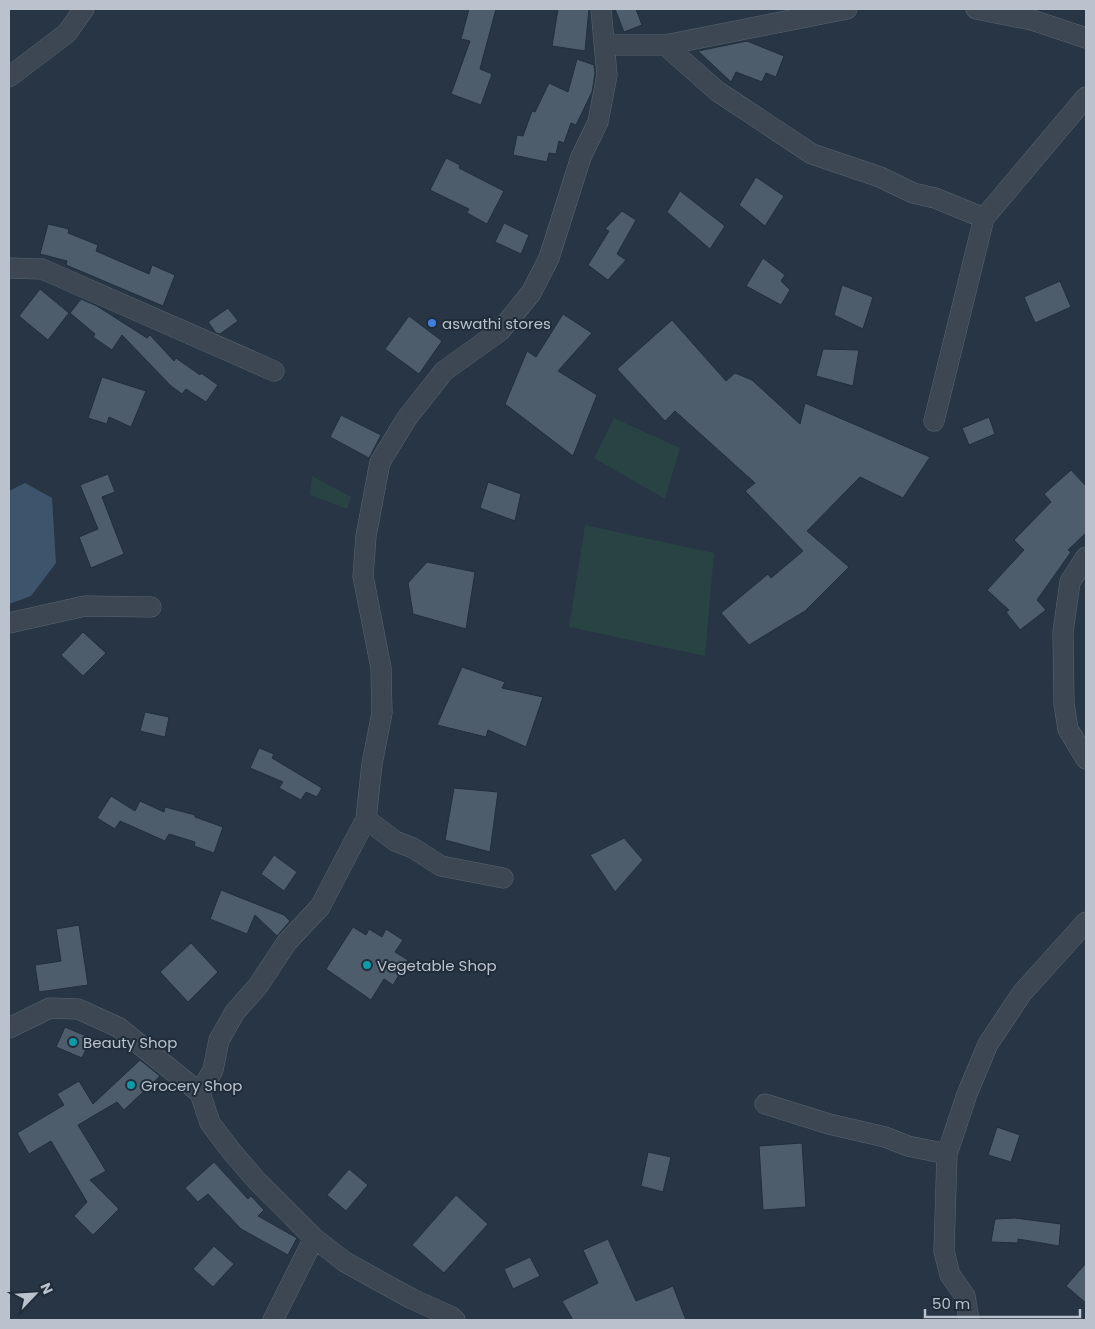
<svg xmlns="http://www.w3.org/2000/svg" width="1095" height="1329" font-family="Poppins,sans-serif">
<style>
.green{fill:#294345}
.water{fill:#3d546c}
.building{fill:#4d5d6c;stroke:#222e3b}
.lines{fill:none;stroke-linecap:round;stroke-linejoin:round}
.street-casing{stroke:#5a6571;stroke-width:21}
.street{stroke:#3c4753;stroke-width:20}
.shop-dot{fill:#3f7fe0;stroke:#202c39;stroke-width:2}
.culture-dot{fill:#0f9aa8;stroke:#202c39;stroke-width:2}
.labels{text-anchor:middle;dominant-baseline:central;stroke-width:4;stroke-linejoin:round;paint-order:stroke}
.poi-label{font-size:15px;fill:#b9c2cd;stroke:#202c39;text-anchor:start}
</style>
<rect width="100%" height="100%" fill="#273544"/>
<path class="green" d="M 614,418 L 680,448 L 665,499 L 594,458 Z
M 312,476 L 351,497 L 347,509 L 310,495 Z
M 585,525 L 714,553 L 705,656 L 569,627 Z"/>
<path class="water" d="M 25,483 L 52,498 L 56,563 L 31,596 L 9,604 L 9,491 Z"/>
<path class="building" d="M 469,9 L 496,9 L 480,69 L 492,74 L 481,105 L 451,94 L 470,41 L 461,39 Z
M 558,9 L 589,9 L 585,51 L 552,46 Z
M 615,9 L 636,9 L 642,25 L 624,32 Z
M 747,41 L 784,56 L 776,77 L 766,73 L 762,82 L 736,72 L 731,82 L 698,51 Z
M 577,59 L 594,65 L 595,74 L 592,92 L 576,125 L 571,123 L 564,143 L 559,141 L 556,154 L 549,153 L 547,162 L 513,155 L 517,135 L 523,136 L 532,111 L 535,112 L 549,83 L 568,92 Z
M 446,158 L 460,165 L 459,168 L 504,191 L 487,224 L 467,213 L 469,209 L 430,190 Z
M 756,177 L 784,196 L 765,226 L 739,205 Z
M 680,191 L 725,226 L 710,249 L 667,212 Z
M 622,211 L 636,220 L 617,254 L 626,260 L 608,280 L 588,265 L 609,231 L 605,229 Z
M 504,223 L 529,235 L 521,254 L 495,242 Z
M 48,224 L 69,229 L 68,233 L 98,245 L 96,251 L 149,274 L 152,265 L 175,275 L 163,306 L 66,265 L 67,261 L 40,254 Z
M 763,258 L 785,275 L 781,281 L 790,290 L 781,305 L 746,286 Z
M 1060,281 L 1071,307 L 1035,323 L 1024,297 Z
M 842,285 L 873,297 L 863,329 L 834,315 Z
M 40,289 L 69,313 L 48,340 L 19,316 Z
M 81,299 L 97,306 L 147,338 L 150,335 L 174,361 L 176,358 L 200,375 L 201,373 L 218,385 L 206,402 L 186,389 L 182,394 L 171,386 L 122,335 L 112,350 L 93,337 L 95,334 L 70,313 Z
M 228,308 L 238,321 L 220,334 L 216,333 L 208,322 Z
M 563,314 L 592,333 L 558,371 L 597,395 L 573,456 L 505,404 L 527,351 L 536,357 Z
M 409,316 L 442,341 L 419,374 L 385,349 Z
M 672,320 L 726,381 L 735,373 L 752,380 L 800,424 L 805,403 L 930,457 L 903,498 L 860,477 L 807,531 L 849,567 L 805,611 L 749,645 L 721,613 L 768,574 L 771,578 L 803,551 L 745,491 L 755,483 L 675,411 L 665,421 L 617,369 Z
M 823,349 L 859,350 L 853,386 L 816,376 Z
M 102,377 L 146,391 L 131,427 L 109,417 L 107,424 L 88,418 Z
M 341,415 L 381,435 L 369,458 L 330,437 Z
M 989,417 L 995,434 L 969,445 L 962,428 Z
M 1071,470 L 1086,486 L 1086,533 L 1068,550 L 1071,552 L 1037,600 L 1046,610 L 1020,630 L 1006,612 L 1009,610 L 987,590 L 1024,550 L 1014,540 L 1051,502 L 1044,494 Z
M 108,474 L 115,492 L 102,497 L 124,554 L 91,568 L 79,537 L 98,529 L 80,485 Z
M 488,482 L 521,494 L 515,521 L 480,508 Z
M 427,562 L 475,572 L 466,629 L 413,614 L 408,583 Z
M 83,632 L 106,653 L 83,676 L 61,655 Z
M 462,667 L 505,682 L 502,688 L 543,697 L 526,747 L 488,730 L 486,737 L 437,725 Z
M 145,712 L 169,717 L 165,737 L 140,731 Z
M 259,748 L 274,754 L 272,758 L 322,788 L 317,797 L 306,792 L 301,800 L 279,788 L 283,782 L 250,768 Z
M 454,788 L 498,792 L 490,852 L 445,840 Z
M 111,796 L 135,811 L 140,801 L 164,812 L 165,807 L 195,815 L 195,817 L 223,827 L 214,853 L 194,846 L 195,842 L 169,834 L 165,841 L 120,821 L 115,829 L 97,818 Z
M 624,838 L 643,860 L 615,892 L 590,855 Z
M 274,855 L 297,872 L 284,891 L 261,874 Z
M 221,890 L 284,915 L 290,921 L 277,936 L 255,915 L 247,934 L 210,919 Z
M 79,925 L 88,985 L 39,992 L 35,965 L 61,961 L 56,929 Z
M 353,927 L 366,935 L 369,929 L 382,937 L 386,929 L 403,940 L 395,952 L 408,960 L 393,985 L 384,979 L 371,1000 L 326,969 Z
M 191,943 L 218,972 L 188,1002 L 160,972 Z
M 65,1027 L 91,1038 L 82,1058 L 56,1047 Z
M 140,1060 L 160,1076 L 124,1110 L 117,1102 L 78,1125 L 106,1171 L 90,1180 L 119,1209 L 93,1235 L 74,1216 L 87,1202 L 51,1141 L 29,1154 L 17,1133 L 64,1105 L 57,1094 L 79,1081 L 93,1104 Z
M 997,1127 L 1020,1135 L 1011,1162 L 988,1155 Z
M 802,1143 L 806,1207 L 763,1210 L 759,1146 Z
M 648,1152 L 671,1157 L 663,1192 L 641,1186 Z
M 214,1162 L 248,1199 L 251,1196 L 264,1210 L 258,1216 L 297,1238 L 288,1255 L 241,1229 L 208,1194 L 198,1202 L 185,1188 Z
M 349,1169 L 368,1185 L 346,1211 L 327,1195 Z
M 456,1195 L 488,1224 L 444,1273 L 412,1245 Z
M 1015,1218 L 1061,1224 L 1059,1246 L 1018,1239 L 1018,1243 L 991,1242 L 995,1219 Z
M 608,1239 L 636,1301 L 673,1286 L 686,1320 L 573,1320 L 562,1301 L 598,1283 L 583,1250 Z
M 214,1246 L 234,1264 L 213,1287 L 193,1269 Z
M 530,1257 L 540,1276 L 513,1289 L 504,1269 Z
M 1086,1263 L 1086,1303 L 1066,1286 Z"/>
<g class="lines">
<defs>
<path id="street" d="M 976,9 L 1032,20 L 1086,38
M 606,45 L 665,45 L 847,9
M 665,45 L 717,91 L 812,154 L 880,177 L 913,193 L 935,198 L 984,218 L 934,421
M 9,77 L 67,33 L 84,9
M 984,218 L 1086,97
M 9,268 L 42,269 L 274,371
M 1086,557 L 1070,582 L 1063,632 L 1064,704 L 1068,729 L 1086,759
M 9,623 L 85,606 L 151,607
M 366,819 L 395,841 L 413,848 L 441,866 L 503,878
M 9,1028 L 50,1008 L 78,1009 L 118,1027 L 200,1093 L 210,1123 L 232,1152 L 257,1181 L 314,1238 L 345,1262 L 412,1299 L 450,1316 L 455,1320
M 200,1093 L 213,1070 L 219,1040 L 235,1012 L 258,986 L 287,942 L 320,907 L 366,819 L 372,764 L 382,713 L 381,668 L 363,576 L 366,536 L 380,462 L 407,418 L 444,371 L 500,331 L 531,293 L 549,258 L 581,157 L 598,122 L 607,75 L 601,9
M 765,1104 L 829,1124 L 885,1137 L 908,1146 L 947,1154
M 273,1320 L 314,1238
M 969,1320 L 965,1296 L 950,1275 L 944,1251 L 947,1154 L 967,1094 L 988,1044 L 1022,993 L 1086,922"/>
</defs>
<use href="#street" class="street-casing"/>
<use href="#street" class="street"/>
</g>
<circle class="shop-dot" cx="432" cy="323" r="5"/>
<g class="culture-dot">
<circle cx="367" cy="965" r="5"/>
<circle cx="73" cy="1042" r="5"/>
<circle cx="131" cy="1085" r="5"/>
</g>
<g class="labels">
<g class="poi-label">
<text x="442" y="323">aswathi stores</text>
<text x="377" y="965">Vegetable Shop</text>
<text x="83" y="1042">Beauty Shop</text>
<text x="141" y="1085">Grocery Shop</text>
</g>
</g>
<rect width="1095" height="1329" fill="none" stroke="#b9c2cd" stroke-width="20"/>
<g transform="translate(35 1294) rotate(65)" stroke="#202c39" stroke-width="4" paint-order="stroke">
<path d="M0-4L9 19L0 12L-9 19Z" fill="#b9c2cd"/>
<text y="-8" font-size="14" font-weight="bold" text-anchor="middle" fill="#b9c2cd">N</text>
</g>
<path d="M925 1309v8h155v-8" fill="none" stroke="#b9c2cd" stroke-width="2.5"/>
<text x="932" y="1309" font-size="15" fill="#b9c2cd" stroke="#202c39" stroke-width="4" paint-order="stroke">50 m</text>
</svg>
